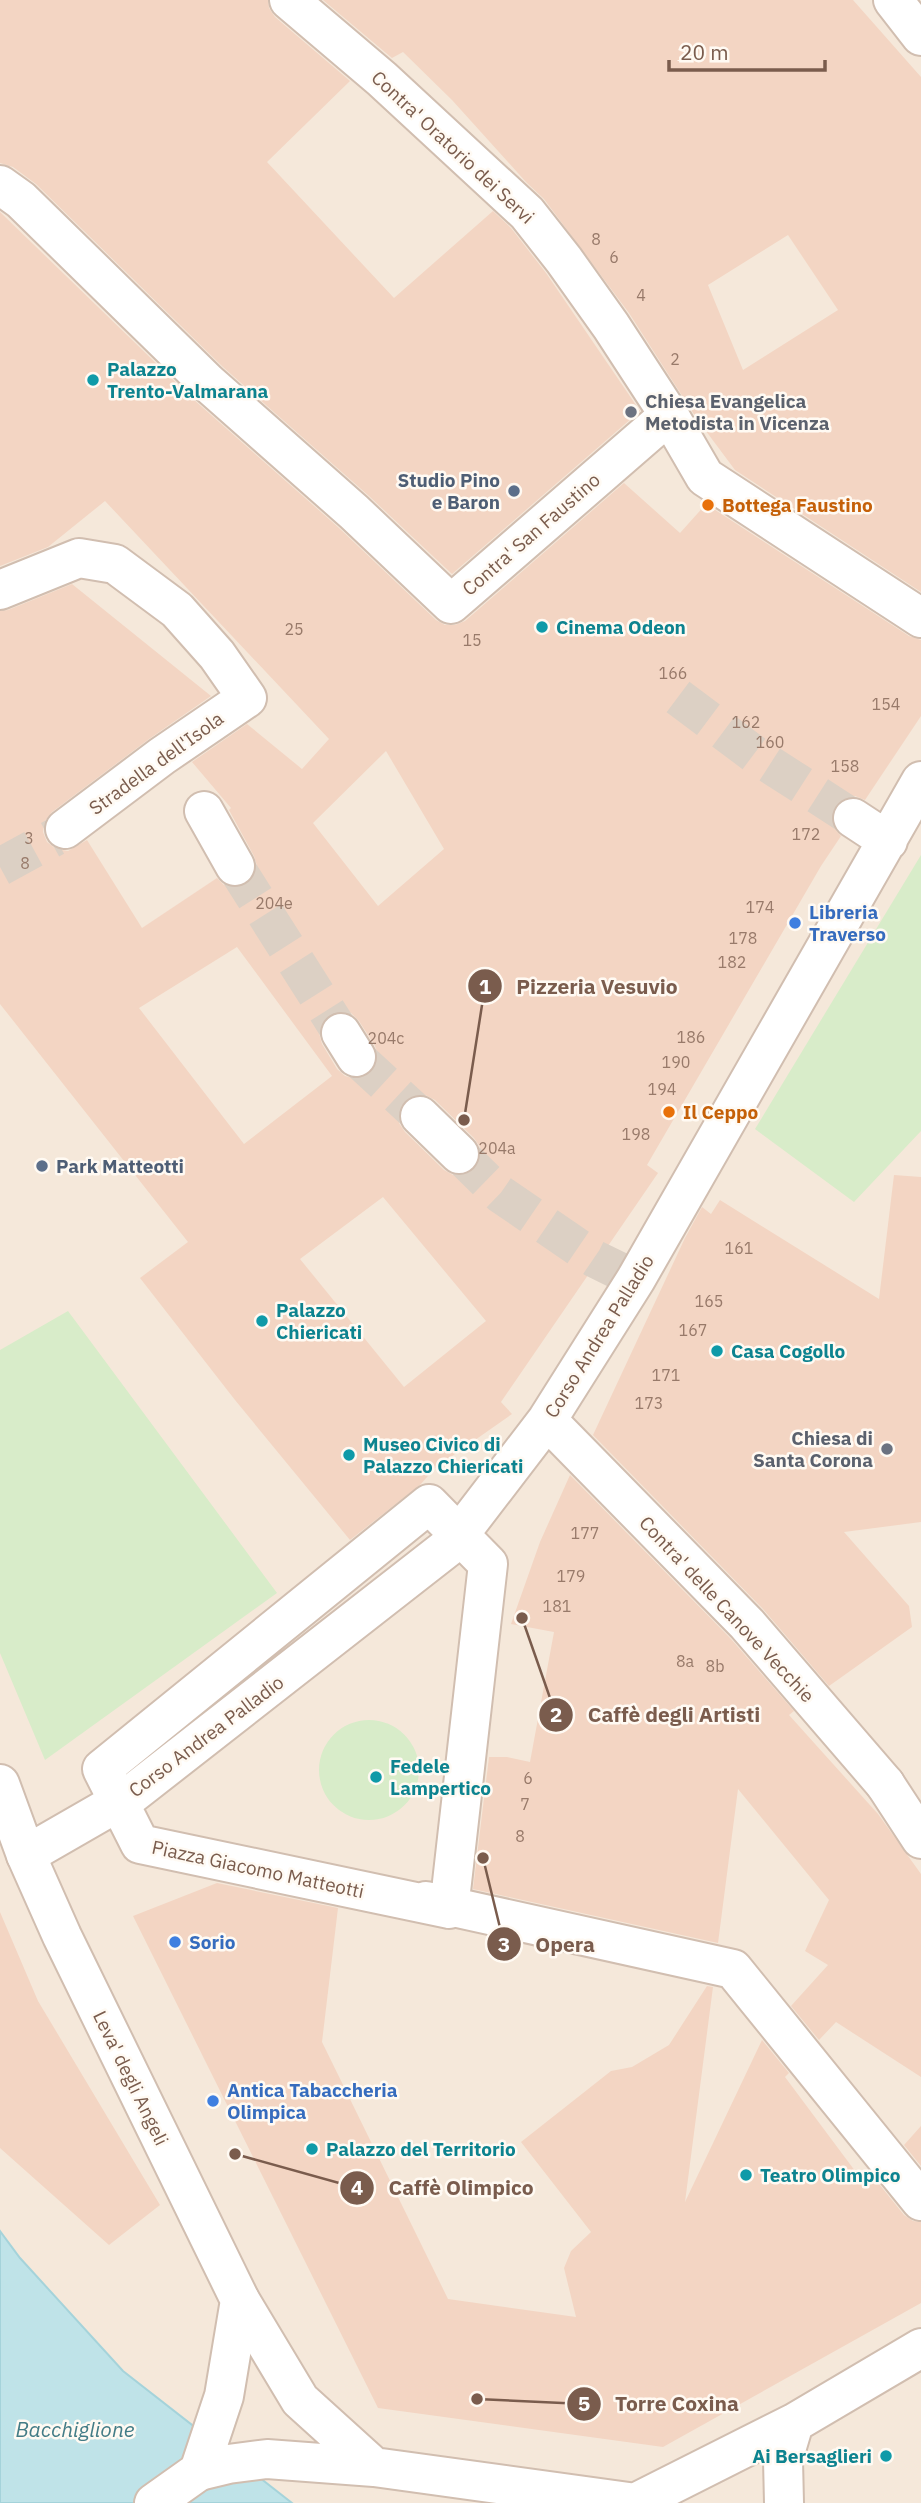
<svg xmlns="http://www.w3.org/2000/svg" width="921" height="2503" font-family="'IBM Plex Sans',sans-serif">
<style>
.residential{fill:#f5e8da}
.green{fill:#d8ecc9}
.water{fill:#bfe3e8;stroke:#a5d3da;stroke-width:2}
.building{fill:#f3d5c3;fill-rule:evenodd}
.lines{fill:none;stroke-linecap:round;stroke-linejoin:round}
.pedestrian-tunnel{stroke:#dcd0c4;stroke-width:38;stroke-dasharray:38 19;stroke-linecap:butt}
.pedestrian-casing{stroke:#d1beb0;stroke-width:42}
.minor-casing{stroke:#d1beb0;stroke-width:42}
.tertiary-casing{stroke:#d1beb0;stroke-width:42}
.pedestrian{stroke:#fff;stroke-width:38}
.minor{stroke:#fff;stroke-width:38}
.tertiary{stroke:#fff;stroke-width:38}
.culture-dot{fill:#0f9aa8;stroke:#fffaf3;stroke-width:2.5}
.worship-dot{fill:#6b7280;stroke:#fffaf3;stroke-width:2.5}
.service-dot{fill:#5c6f8a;stroke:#fffaf3;stroke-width:2.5}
.food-dot{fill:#e8710a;stroke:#fffaf3;stroke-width:2.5}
.shop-dot{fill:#3f7fe0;stroke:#fffaf3;stroke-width:2.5}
.labels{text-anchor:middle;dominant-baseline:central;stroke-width:5;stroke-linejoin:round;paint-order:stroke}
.number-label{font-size:16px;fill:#987a6a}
.street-label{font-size:19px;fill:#7a5c4d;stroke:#fffaf3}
.culture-label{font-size:19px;font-weight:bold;fill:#0d838f;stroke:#fffaf3;text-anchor:start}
.worship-label{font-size:19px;font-weight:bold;fill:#5b616d;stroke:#fffaf3;text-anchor:start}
.service-label{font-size:19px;font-weight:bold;fill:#4e5e75;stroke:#fffaf3;text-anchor:end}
.food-label{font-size:19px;font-weight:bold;fill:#c56008;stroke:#fffaf3;text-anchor:start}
.shop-label{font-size:19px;font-weight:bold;fill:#366cbe;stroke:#fffaf3;text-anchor:start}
.water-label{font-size:21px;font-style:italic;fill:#437c86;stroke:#fffaf3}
.leader{fill:none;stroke:#7a5c4d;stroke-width:2.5}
.callout-dot{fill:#7a5c4d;stroke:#fffaf3;stroke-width:2.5}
.mark-label{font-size:21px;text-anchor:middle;font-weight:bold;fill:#fff}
.callout-label{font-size:21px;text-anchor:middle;font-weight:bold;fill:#7a5c4d;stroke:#fffaf3;stroke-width:5;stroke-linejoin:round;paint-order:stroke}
</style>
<rect width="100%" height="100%" fill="#fdf6ec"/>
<path class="residential" d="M 0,0 L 921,0 L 921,2503 L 292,2503 L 123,2371 L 20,2258 L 0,2231 Z"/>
<path class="green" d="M 921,855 L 921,1131 L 854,1202 L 755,1129 Z
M 68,1311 L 277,1593 L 45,1760 L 0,1653 L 0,1350 Z
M319 1770a50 50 0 1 1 100 0a50 50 0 1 1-100 0Z"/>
<path class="water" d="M 0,2231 L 20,2258 L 123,2371 L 292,2503 L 0,2503 Z"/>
<path class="building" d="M 0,0 L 268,0 L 269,8 L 275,17 L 350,81 L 267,162 L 394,298 L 493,211 L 511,228 L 546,273 L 640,411 L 452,574 L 369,496 L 223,367 L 36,184 L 13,167 L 0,163 Z
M 323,0 L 853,0 L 921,77 L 921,592 L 735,470 L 697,419 L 629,313 L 544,199 L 526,182 L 452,100 L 403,52 L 392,58 ZM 788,235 L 838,310 L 743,370 L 708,285 Z
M 0,212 L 193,399 L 339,528 L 436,620 L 445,625 L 455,625 L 465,621 L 624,483 L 680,533 L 706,504 L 909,636 L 921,640 L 921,716 L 865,800 L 855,796 L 844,798 L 834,807 L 831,816 L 833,827 L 841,836 L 821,866 L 647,1165 L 658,1173 L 501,1402 L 512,1414 L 435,1468 L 420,1485 L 350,1540 L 235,1400 L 140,1278 L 188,1242 L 0,1004 L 0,611 L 8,610 L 72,584 L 211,696 L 149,739 L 52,812 L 45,821 L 43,832 L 47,842 L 56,849 L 68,851 L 87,840 L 142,928 L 217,878 L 224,885 L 235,888 L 246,885 L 254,877 L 257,866 L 254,856 L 229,810 L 231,808 L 192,762 L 247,724 L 302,769 L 329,739 L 105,501 L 48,547 L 0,566 ZM 386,751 L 444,849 L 378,906 L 313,823 ZM 237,947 L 332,1076 L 244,1144 L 139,1008 ZM 341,1011 L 351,1013 L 359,1021 L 375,1046 L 378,1056 L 376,1067 L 367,1076 L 356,1079 L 345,1076 L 337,1069 L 322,1044 L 319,1033 L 322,1022 L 330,1014 ZM 413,1095 L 425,1095 L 435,1100 L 474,1138 L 480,1147 L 480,1159 L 474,1170 L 464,1175 L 453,1175 L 444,1170 L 405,1132 L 399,1123 L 399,1111 L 404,1101 ZM 383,1197 L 486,1321 L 404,1387 L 300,1259 Z
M 894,1175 L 921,1177 L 921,1522 L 844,1532 L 909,1606 L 912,1627 L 829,1686 L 763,1609 L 593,1435 L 685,1238 L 702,1207 L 711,1214 L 720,1200 L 879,1299 Z
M 570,1475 L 731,1639 L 794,1711 L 789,1715 L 878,1814 L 921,1874 L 921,2077 L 836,2022 L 819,2040 L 791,2006 L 828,1965 L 805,1951 L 829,1900 L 738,1789 L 718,1943 L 473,1889 L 489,1757 L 507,1757 L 530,1762 L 554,1632 L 511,1624 L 540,1542 Z
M 217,1883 L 338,1908 L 322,2042 L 448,2299 L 576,2317 L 564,2268 L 571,2251 L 591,2232 L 521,2142 L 611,2071 L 632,2067 L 669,2045 L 707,1986 L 713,1987 L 685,2202 L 762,2040 L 789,2073 L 785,2077 L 867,2187 L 875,2179 L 904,2215 L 913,2221 L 921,2222 L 921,2303 L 663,2447 L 378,2408 L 133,1916 Z
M 0,1912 L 38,2001 L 160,2205 L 109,2245 L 0,2148 Z
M 921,2126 L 921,2166 L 904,2145 Z"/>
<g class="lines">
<path class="pedestrian-tunnel" d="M 678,697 L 758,757 L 853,818
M 235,866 L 341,1033
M 0,867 L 55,837
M 356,1057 L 420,1116
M 459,1154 L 500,1194 L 595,1259 L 636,1279"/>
<defs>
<path id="pedestrian" d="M 289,0 L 382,79 L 527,213 L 564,260 L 611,326 L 669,415 L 705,477 L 921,618
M 893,0 L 921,36
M 0,185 L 21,200 L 208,383 L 354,512 L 451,604 L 669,415
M 0,590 L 79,558 L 115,564 L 177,610 L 217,655 L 247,698 L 162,756 L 65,829
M 204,811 L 235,866
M 853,818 L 888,841
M 341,1033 L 356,1057
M 420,1116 L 459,1154
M 547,1420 L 747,1624 L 885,1784
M 429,1504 L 488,1564 L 449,1909 L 140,1844 L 102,1769 Z
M 26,1855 L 132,1794 L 452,1544 L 547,1420 L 636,1279 L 921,781
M 426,1901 L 733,1969 L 921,2201"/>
<path id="minor" d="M 885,1784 L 921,1839
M 240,2300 L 300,2400 L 374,2467
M 199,2471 L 228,2464 L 267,2459 L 374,2467 L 636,2503
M 635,2503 L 794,2423 L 921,2348
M 784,2503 L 783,2460 L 794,2423"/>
<path id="tertiary" d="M 0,1784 L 26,1855 L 62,1936 L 240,2300 L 224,2396 L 199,2471 L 154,2503"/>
</defs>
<use href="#pedestrian" class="pedestrian-casing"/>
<use href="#minor" class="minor-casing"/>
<use href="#tertiary" class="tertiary-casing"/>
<use href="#pedestrian" class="pedestrian"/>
<use href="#minor" class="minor"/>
<use href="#tertiary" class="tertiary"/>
</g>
<g class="culture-dot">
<circle cx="93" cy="380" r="7"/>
<circle cx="542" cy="627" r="7"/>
<circle cx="262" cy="1321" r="7"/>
<circle cx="717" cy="1351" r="7"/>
<circle cx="349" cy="1455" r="7"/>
<circle cx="376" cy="1777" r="7"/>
<circle cx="312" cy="2149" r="7"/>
<circle cx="746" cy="2175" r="7"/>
<circle cx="886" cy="2456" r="7"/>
</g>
<g class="worship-dot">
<circle cx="631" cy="412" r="7"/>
<circle cx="887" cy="1449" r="7"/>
</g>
<g class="service-dot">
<circle cx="514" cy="491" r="7"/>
<circle cx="42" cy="1166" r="7"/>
</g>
<g class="food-dot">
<circle cx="708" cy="505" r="7"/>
<circle cx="669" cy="1112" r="7"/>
</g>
<g class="shop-dot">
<circle cx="795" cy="923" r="7"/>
<circle cx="175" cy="1942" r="7"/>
<circle cx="213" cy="2101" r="7"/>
</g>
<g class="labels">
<g class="number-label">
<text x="596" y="239">8</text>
<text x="614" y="257">6</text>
<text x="641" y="295">4</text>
<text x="675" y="359">2</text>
<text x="294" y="629">25</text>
<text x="472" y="640">15</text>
<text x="673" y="673">166</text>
<text x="886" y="704">154</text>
<text x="746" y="722">162</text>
<text x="770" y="742">160</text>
<text x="845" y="766">158</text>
<text x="806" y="834">172</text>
<text x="29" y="838">3</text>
<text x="25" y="863">8</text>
<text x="274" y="903">204e</text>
<text x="760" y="907">174</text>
<text x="743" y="938">178</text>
<text x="732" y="962">182</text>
<text x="691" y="1037">186</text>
<text x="386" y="1038">204c</text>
<text x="676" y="1062">190</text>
<text x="662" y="1089">194</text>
<text x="636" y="1134">198</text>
<text x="497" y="1148">204a</text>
<text x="739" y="1248">161</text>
<text x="709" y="1301">165</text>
<text x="693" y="1330">167</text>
<text x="666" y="1375">171</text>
<text x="649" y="1403">173</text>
<text x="585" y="1533">177</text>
<text x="571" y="1576">179</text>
<text x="557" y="1606">181</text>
<text x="685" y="1661">8a</text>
<text x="715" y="1666">8b</text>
<text x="528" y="1778">6</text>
<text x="525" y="1804">7</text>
<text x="520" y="1836">8</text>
</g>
<g class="street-label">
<text transform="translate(453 147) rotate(43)">Contra' Oratorio dei Servi</text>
<text transform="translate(531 534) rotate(-41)">Contra' San Faustino</text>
<text transform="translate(156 763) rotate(-36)">Stradella dell'Isola</text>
<text transform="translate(599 1336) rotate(-58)">Corso Andrea Palladio</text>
<text transform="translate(727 1609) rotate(47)">Contra' delle Canove Vecchie</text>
<text transform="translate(206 1736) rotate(-37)">Corso Andrea Palladio</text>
<text transform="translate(258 1869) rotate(12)">Piazza Giacomo Matteotti</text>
<text transform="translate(131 2078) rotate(64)">Leva' degli Angeli</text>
</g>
<g class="culture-label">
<text x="107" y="369">Palazzo<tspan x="107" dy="22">Trento-Valmarana</tspan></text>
<text x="556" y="627">Cinema Odeon</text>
<text x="276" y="1310">Palazzo<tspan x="276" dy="22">Chiericati</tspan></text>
<text x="731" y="1351">Casa Cogollo</text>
<text x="363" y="1444">Museo Civico di<tspan x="363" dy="22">Palazzo Chiericati</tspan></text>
<text x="390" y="1766">Fedele<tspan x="390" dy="22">Lampertico</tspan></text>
<text x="326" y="2149">Palazzo del Territorio</text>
<text x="760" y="2175">Teatro Olimpico</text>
<text x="872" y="2456" text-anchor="end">Ai Bersaglieri</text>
</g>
<g class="worship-label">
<text x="645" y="401">Chiesa Evangelica<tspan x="645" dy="22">Metodista in Vicenza</tspan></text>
<text x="873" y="1438" text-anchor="end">Chiesa di<tspan x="873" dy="22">Santa Corona</tspan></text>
</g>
<g class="service-label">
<text x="500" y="480">Studio Pino<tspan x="500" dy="22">e Baron</tspan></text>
<text x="56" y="1166" text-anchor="start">Park Matteotti</text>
</g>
<g class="food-label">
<text x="722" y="505">Bottega Faustino</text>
<text x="683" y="1112">Il Ceppo</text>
</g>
<g class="shop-label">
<text x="809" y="912">Libreria<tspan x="809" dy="22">Traverso</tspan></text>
<text x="189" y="1942">Sorio</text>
<text x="227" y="2090">Antica Tabaccheria<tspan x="227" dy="22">Olimpica</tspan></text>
</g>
<g class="water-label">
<text x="75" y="2429">Bacchiglione</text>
</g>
</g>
<path class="leader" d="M464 1120L485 986M522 1618L556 1715M483 1858L504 1944M235 2154L357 2188M477 2399L584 2404"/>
<g class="callout-dot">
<circle cx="464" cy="1120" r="7"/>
<circle cx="522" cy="1618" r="7"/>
<circle cx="483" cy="1858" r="7"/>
<circle cx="235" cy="2154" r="7"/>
<circle cx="477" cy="2399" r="7"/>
<circle cx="485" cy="986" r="18"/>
<circle cx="556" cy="1715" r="18"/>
<circle cx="504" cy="1944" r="18"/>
<circle cx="357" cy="2188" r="18"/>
<circle cx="584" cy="2404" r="18"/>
</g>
<g class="mark-label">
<text x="485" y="994">1</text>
<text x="556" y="1722">2</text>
<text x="504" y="1952">3</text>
<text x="357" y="2195">4</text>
<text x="584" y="2411">5</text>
</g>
<g class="callout-label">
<text x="597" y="994">Pizzeria Vesuvio</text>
<text x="674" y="1722">Caffè degli Artisti</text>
<text x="565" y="1952">Opera</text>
<text x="461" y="2195">Caffè Olimpico</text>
<text x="677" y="2411">Torre Coxina</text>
</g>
<path d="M669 60v10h156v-10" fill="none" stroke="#7a5c4d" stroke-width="3.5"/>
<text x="680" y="60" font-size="21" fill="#7a5c4d" stroke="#fffaf3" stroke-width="5" paint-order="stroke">20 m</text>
</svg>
